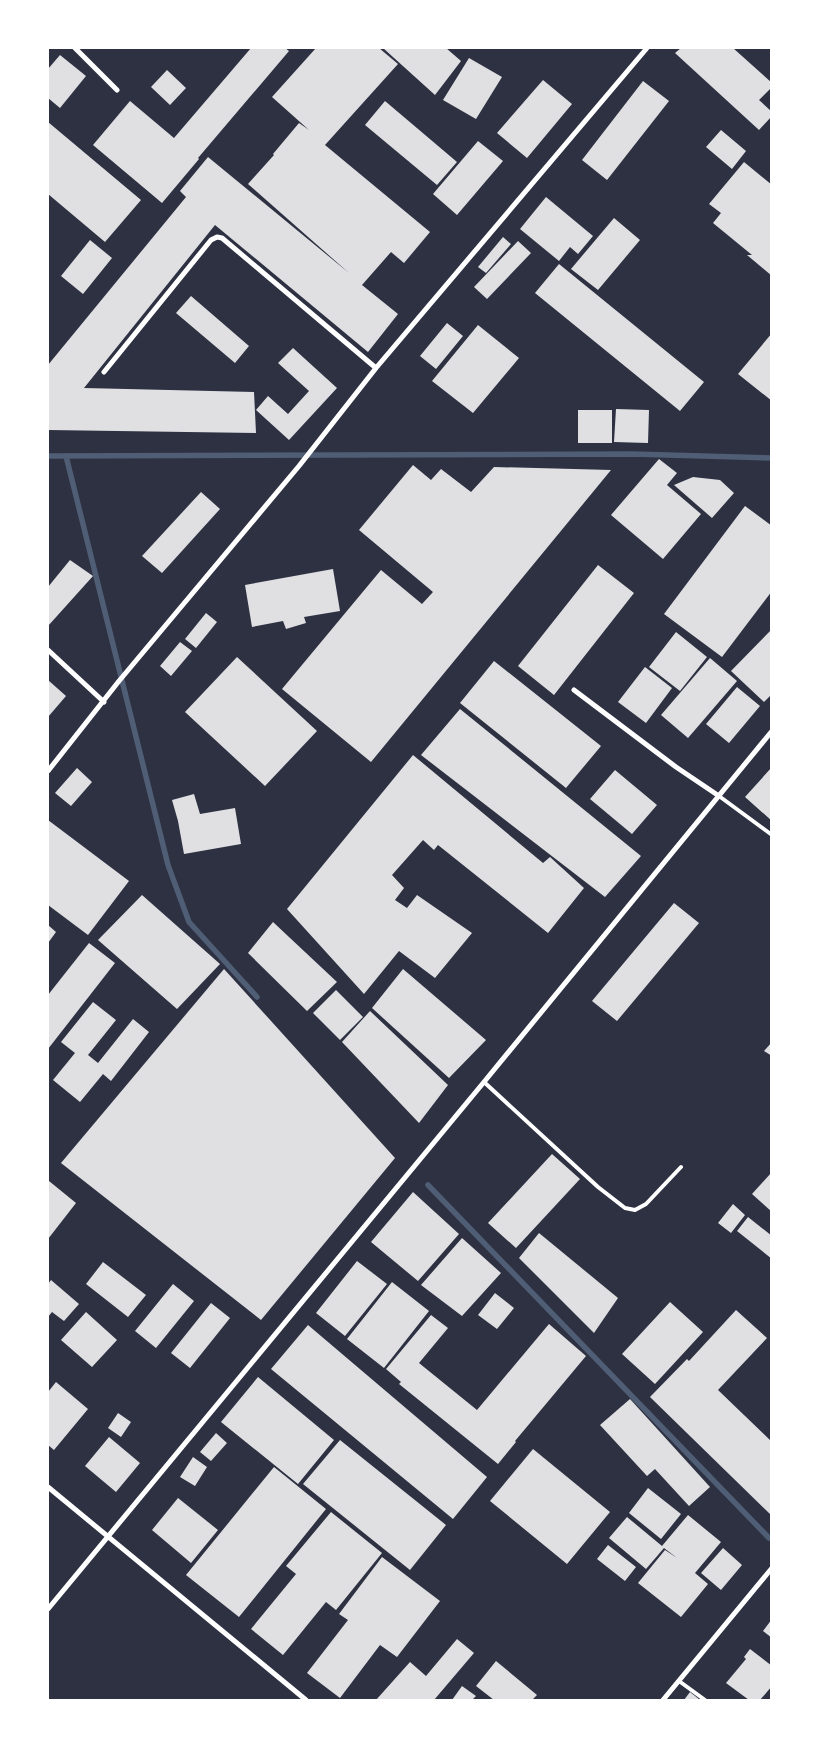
<svg xmlns="http://www.w3.org/2000/svg" width="819" height="1748" font-family="Lato,sans-serif">
<style>
.lines{fill:none;stroke-linecap:round;stroke-linejoin:round}
.stream{stroke:#4f5d75;stroke-width:5.5}
.building{fill:#e0e0e3}
.service{stroke:#fff;stroke-width:4}
.minor{stroke:#fff;stroke-width:5}
</style>
<rect width="100%" height="100%" fill="#2d3142"/>
<g class="lines">
<path class="stream" d="M 48,456 L 632,454 L 772,458
M 66,456 L 168,865 L 189,922 L 257,997
M 428,1185 L 769,1538"/>
</g>
<path class="building" d="M 251,48 L 285,48 L 289,51 L 198,158 L 199,159 L 162,203 L 93,145 L 130,101 L 174,138 Z
M 316,48 L 379,48 L 398,64 L 325,145 L 430,232 L 404,263 L 391,252 L 362,285 L 398,314 L 368,352 L 215,225 L 84,388 L 254,392 L 256,433 L 48,430 L 48,365 L 186,197 L 180,191 L 208,157 L 349,273 L 248,184 L 274,155 L 273,154 L 299,123 L 309,130 L 272,97 Z
M 383,48 L 446,48 L 461,61 L 435,95 Z
M 681,48 L 733,48 L 772,83 L 772,87 L 759,100 L 772,112 L 772,116 L 759,130 L 675,53 Z
M 60,55 L 86,76 L 60,108 L 48,98 L 48,69 Z
M 469,58 L 502,77 L 476,119 L 443,100 Z
M 167,70 L 186,88 L 170,105 L 151,87 Z
M 543,80 L 572,104 L 527,158 L 497,133 Z
M 643,81 L 669,101 L 607,180 L 582,160 Z
M 385,101 L 457,162 L 437,185 L 365,125 Z
M 48,122 L 141,200 L 105,242 L 48,194 Z
M 721,130 L 746,151 L 732,169 L 706,147 Z
M 478,141 L 503,161 L 457,215 L 433,194 Z
M 744,162 L 772,185 L 772,276 L 747,255 L 752,255 L 713,223 L 721,213 L 709,204 Z
M 546,197 L 593,236 L 578,254 L 570,247 L 559,261 L 520,229 Z
M 614,218 L 640,240 L 598,290 L 571,269 Z
M 503,237 L 511,244 L 486,273 L 478,267 Z
M 90,240 L 112,258 L 83,294 L 61,276 Z
M 518,241 L 531,253 L 487,299 L 474,287 Z
M 559,264 L 704,382 L 680,411 L 535,293 Z
M 191,296 L 249,346 L 235,363 L 176,313 Z
M 447,323 L 463,336 L 436,369 L 420,356 Z
M 478,325 L 519,358 L 473,413 L 432,381 Z
M 772,333 L 772,401 L 738,374 Z
M 293,348 L 337,388 L 289,440 L 256,410 L 268,396 L 288,414 L 309,391 L 278,363 Z
M 616,409 L 649,410 L 648,443 L 614,442 Z
M 578,410 L 612,410 L 612,443 L 578,443 Z
M 659,459 L 677,473 L 667,485 L 701,514 L 663,559 L 611,515 Z
M 413,465 L 431,480 L 441,469 L 471,492 L 494,467 L 611,470 L 371,762 L 282,689 L 381,570 L 422,604 L 433,592 L 359,530 Z
M 693,477 L 720,480 L 734,493 L 712,518 L 674,485 Z
M 201,492 L 220,509 L 162,573 L 142,556 Z
M 745,506 L 772,526 L 772,591 L 722,657 L 664,614 Z
M 70,560 L 93,576 L 48,626 L 48,587 Z
M 598,565 L 634,593 L 554,695 L 518,666 Z
M 333,569 L 340,611 L 304,617 L 306,623 L 286,629 L 283,621 L 252,627 L 245,585 Z
M 206,613 L 217,622 L 196,648 L 185,639 Z
M 772,629 L 772,694 L 764,702 L 731,671 Z
M 676,632 L 707,657 L 680,691 L 649,667 Z
M 180,642 L 192,651 L 171,676 L 160,666 Z
M 237,657 L 317,731 L 265,786 L 185,712 Z
M 710,658 L 737,681 L 688,738 L 661,715 Z
M 494,661 L 601,746 L 566,788 L 460,703 Z
M 645,667 L 672,688 L 646,723 L 618,702 Z
M 48,680 L 66,696 L 48,717 Z
M 737,687 L 760,706 L 729,743 L 706,724 Z
M 460,709 L 641,856 L 605,897 L 421,755 Z
M 413,755 L 543,863 L 550,857 L 584,888 L 548,933 L 438,845 L 434,850 L 423,840 L 392,875 L 404,888 L 395,900 L 407,908 L 417,895 L 472,933 L 435,978 L 399,951 L 364,994 L 287,909 Z
M 772,767 L 772,821 L 745,797 Z
M 77,768 L 92,782 L 71,806 L 55,793 Z
M 615,770 L 657,805 L 632,834 L 590,799 Z
M 194,794 L 200,814 L 235,808 L 241,844 L 184,854 L 178,821 L 172,800 Z
M 48,820 L 129,881 L 88,935 L 48,905 Z
M 142,895 L 220,964 L 177,1009 L 98,940 Z
M 674,903 L 699,923 L 617,1021 L 592,1001 Z
M 273,922 L 337,982 L 307,1011 L 248,953 Z
M 48,925 L 56,932 L 48,943 Z
M 89,943 L 115,963 L 48,1049 L 48,995 Z
M 224,969 L 395,1158 L 261,1320 L 61,1163 Z
M 403,969 L 486,1040 L 449,1078 L 372,1008 Z
M 336,990 L 363,1017 L 340,1040 L 313,1013 Z
M 93,1002 L 116,1020 L 88,1055 L 98,1063 L 133,1019 L 149,1032 L 111,1081 L 103,1074 L 80,1102 L 53,1080 L 75,1053 L 61,1042 Z
M 370,1011 L 448,1085 L 419,1123 L 342,1042 Z
M 772,1042 L 772,1056 L 764,1051 Z
M 552,1154 L 580,1179 L 516,1248 L 488,1223 Z
M 772,1172 L 772,1212 L 752,1194 Z
M 49,1181 L 76,1203 L 48,1239 L 48,1183 Z
M 413,1192 L 459,1234 L 418,1281 L 371,1242 Z
M 733,1204 L 745,1215 L 731,1233 L 718,1223 Z
M 748,1217 L 772,1236 L 772,1259 L 737,1231 Z
M 539,1233 L 618,1298 L 594,1333 L 519,1258 Z
M 462,1238 L 501,1273 L 462,1316 L 421,1285 Z
M 357,1261 L 387,1284 L 345,1336 L 316,1313 Z
M 103,1262 L 146,1295 L 128,1317 L 86,1284 Z
M 51,1280 L 79,1304 L 64,1321 L 52,1312 L 48,1317 L 48,1284 Z
M 392,1282 L 429,1311 L 384,1368 L 347,1339 Z
M 173,1284 L 194,1301 L 156,1348 L 135,1331 Z
M 495,1293 L 514,1308 L 497,1329 L 478,1315 Z
M 670,1302 L 703,1332 L 655,1384 L 622,1354 Z
M 211,1303 L 230,1318 L 190,1368 L 171,1353 Z
M 736,1310 L 767,1338 L 718,1390 L 772,1442 L 772,1512 L 770,1514 L 650,1397 L 687,1359 L 689,1361 Z
M 86,1312 L 117,1340 L 92,1367 L 61,1340 Z
M 431,1315 L 448,1328 L 419,1363 L 477,1410 L 549,1324 L 586,1356 L 515,1441 L 516,1442 L 498,1464 L 399,1384 L 401,1382 L 386,1369 Z
M 308,1325 L 487,1477 L 453,1519 L 271,1369 Z
M 258,1377 L 334,1440 L 298,1484 L 221,1422 Z
M 56,1382 L 88,1409 L 54,1450 L 48,1445 L 48,1392 Z
M 630,1399 L 710,1487 L 689,1506 L 655,1469 L 647,1476 L 600,1425 Z
M 118,1413 L 131,1422 L 121,1437 L 108,1428 Z
M 216,1433 L 227,1443 L 211,1461 L 200,1452 Z
M 109,1437 L 140,1463 L 116,1492 L 85,1466 Z
M 340,1440 L 446,1525 L 410,1570 L 303,1484 Z
M 533,1449 L 610,1512 L 567,1564 L 490,1501 Z
M 193,1457 L 207,1467 L 195,1486 L 180,1477 Z
M 274,1467 L 326,1509 L 239,1617 L 186,1575 Z
M 648,1488 L 681,1514 L 661,1539 L 629,1513 Z
M 178,1498 L 218,1530 L 191,1563 L 152,1530 Z
M 331,1512 L 382,1553 L 336,1610 L 326,1602 L 283,1655 L 251,1629 L 296,1574 L 286,1566 Z
M 688,1515 L 721,1542 L 695,1573 L 708,1584 L 681,1617 L 638,1583 L 665,1550 L 677,1558 L 664,1548 L 646,1569 L 609,1538 L 627,1517 L 662,1546 Z
M 608,1545 L 636,1567 L 625,1581 L 597,1559 Z
M 723,1548 L 742,1565 L 721,1590 L 701,1573 Z
M 382,1557 L 440,1601 L 397,1657 L 380,1645 L 340,1698 L 307,1673 L 348,1620 L 339,1614 Z
M 772,1619 L 772,1638 L 763,1631 Z
M 457,1639 L 474,1653 L 434,1700 L 376,1700 L 410,1662 L 426,1676 Z
M 750,1649 L 772,1666 L 772,1686 L 760,1700 L 749,1700 L 726,1683 L 746,1659 L 744,1657 Z
M 496,1661 L 537,1695 L 532,1700 L 494,1700 L 476,1686 Z
M 462,1686 L 476,1696 L 472,1700 L 452,1700 Z
M 690,1692 L 700,1700 L 684,1700 Z"/>
<g class="lines">
<path class="service" d="M 719,796 L 772,835
M 484,1082 L 598,1187 L 625,1208 L 635,1210 L 646,1204 L 681,1167
M 679,1681 L 705,1700"/>
<path class="minor" d="M 75,48 L 117,90
M 104,372 L 211,240 L 217,237 L 222,238 L 376,368
M 48,650 L 104,702
M 574,690 L 676,767 L 719,796
M 48,771 L 119,681 L 299,466 L 376,368 L 647,48
M 48,1487 L 306,1700
M 48,1609 L 484,1082 L 772,731
M 663,1700 L 772,1568"/>
</g>
<rect width="819" height="1748" fill="none" stroke="#ffffff" stroke-width="98"/>
</svg>
